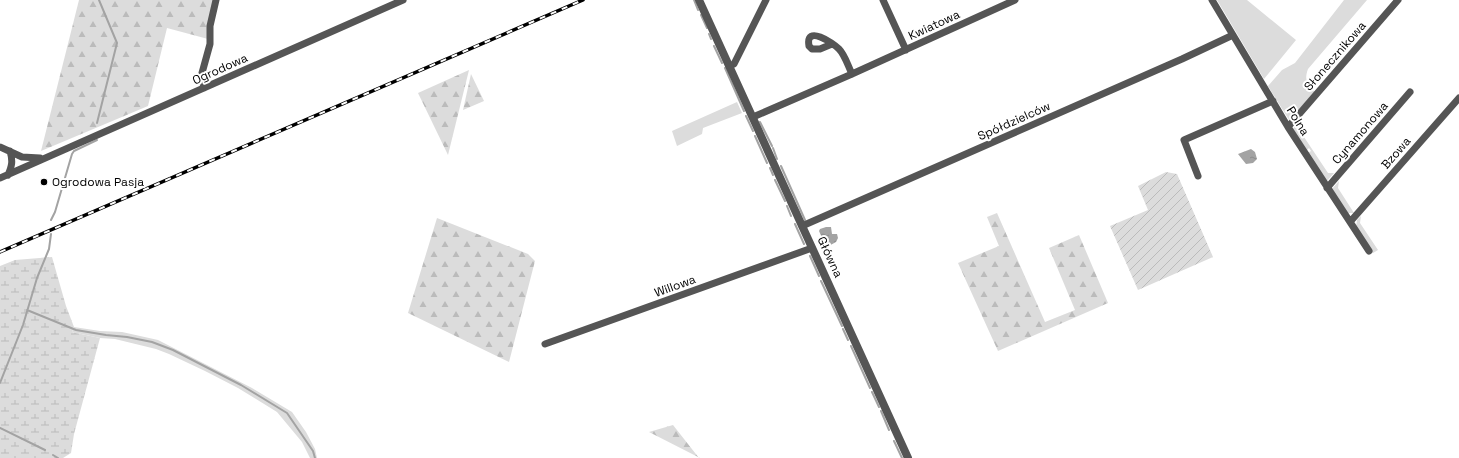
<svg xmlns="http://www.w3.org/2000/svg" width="1459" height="458" font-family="'Space Grotesk',sans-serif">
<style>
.grass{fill:#dcdcdc}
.forest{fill:url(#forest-firs)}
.wetland{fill:url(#wetland-marsh)}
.garden{fill:url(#garden-furrows)}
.water{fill:url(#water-ripples)}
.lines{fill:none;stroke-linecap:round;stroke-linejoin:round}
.stream{stroke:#a3a3a3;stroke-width:2}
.minor{stroke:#555;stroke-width:7}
.tertiary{stroke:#555;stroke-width:8}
.rail-casing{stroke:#000;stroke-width:3.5}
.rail{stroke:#fff;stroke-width:2;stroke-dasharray:6;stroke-linecap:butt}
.poi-dot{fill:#000;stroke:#fff;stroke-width:1.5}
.labels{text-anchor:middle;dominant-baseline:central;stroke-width:4;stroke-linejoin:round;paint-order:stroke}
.street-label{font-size:12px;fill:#000;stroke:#fff}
.poi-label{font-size:12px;fill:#000;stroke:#fff;text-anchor:start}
</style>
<defs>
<pattern id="forest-firs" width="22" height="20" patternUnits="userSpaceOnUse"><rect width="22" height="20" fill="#dcdcdc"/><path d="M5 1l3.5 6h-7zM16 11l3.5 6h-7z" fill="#bbb"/></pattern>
<pattern id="wetland-marsh" width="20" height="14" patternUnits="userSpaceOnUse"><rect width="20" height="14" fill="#dcdcdc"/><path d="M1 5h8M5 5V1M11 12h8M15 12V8" fill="none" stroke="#bbb"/></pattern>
<pattern id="garden-furrows" width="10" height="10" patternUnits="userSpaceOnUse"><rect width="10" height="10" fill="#dcdcdc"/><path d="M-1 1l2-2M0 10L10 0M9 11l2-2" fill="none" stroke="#bbb"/></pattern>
<pattern id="water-ripples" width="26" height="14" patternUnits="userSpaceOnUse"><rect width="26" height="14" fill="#a3a3a3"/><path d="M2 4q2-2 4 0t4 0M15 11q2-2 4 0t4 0" fill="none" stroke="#8b8b8b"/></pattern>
</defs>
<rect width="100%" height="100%" fill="#fff"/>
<path class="grass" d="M 1217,0 L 1247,0 L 1296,40 L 1264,79 Z
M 1344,0 L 1367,0 L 1308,69 C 1304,80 1307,84 1315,92 L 1289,120 L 1268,86 L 1282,70 L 1295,63 Z
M 737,102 L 742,113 L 703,128 L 702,134 L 677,146 L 672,131 Z
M 1296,125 L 1328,173 L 1334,173 L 1327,181 L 1308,153 L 1311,151 L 1309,148 L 1307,150 L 1293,129 Z
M 1339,181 L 1338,188 L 1354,213 L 1348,213 L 1332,189 Z
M 1361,216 L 1360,223 L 1378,250 L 1373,253 L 1356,227 L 1357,220 Z
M 74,327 L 100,331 L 122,332 L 158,340 L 252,388 L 292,412 L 306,432 L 315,449 L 317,458 L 310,458 L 302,442 L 277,412 L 238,388 L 205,371 L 169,354 L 156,349 L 115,339 L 100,338 L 72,332 Z"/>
<path class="forest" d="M 79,0 L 213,0 L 208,39 L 167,28 L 148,106 L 41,151 Z
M 469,70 L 448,155 L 418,93 Z
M 471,74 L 484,101 L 463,110 Z
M 997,213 L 1045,322 L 1075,310 L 1049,248 L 1079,235 L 1108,303 L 998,351 L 958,263 L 999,246 L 987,217 Z
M 437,218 L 528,254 L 535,261 L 509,362 L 408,313 Z
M 673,425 L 699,458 L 700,458 L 649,432 Z"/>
<path class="wetland" d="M 52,257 L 66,306 L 74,327 L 72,332 L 100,338 L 74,434 L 71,453 L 63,458 L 0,458 L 0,266 L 15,260 Z"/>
<path class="garden" d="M 1166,172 L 1177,174 L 1213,257 L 1138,290 L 1110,226 L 1148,210 L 1138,186 Z"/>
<path class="water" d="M 1251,149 L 1255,152 L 1257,159 L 1253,163 L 1246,164 L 1238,154 Z
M 826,227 L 831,227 L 832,234 L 837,234 L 838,238 L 836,242 L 827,247 L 826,247 L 819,231 L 820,229 Z"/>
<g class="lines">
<path class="stream" d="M 694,0 L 698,10
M 701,15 L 707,28
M 709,34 L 711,39
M 714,46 L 722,63
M 725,68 L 744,111
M 746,116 L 753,131
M 760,122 L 772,146
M 97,123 L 117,43 L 99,0
M 755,136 L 767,163
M 773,148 L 777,159
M 781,166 L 805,220
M 770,168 L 773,175
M 775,180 L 785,201
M 787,206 L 791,216
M 51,220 L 55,212 L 72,154 L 74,151 L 97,140
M 795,224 L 804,244
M 810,256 L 819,276
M 821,281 L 842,326
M 27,310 L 76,330 L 106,335 L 127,337 L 152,342 L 173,350 L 241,385 L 287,413 L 313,451 L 315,458
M 843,329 L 848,340
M 851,346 L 870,388
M 0,383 L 23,325 L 37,278 L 49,249 L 51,234
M 872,392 L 879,407
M 881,411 L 889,430
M 0,428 L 45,450
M 894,441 L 902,458
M 53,455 L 58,458"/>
<path class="minor" d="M 883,0 L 906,50
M 1212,0 L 1288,127 L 1369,251
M 832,44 L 820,49 L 812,49 L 809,46 C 805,24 833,43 839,49 C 845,55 848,66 852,74
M 729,66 L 734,64 L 766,0
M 204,88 L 202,79 L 202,73 L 210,44 L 210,26 L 216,0
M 753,117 L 852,74 L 1015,0
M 1288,127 L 1398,0
M 0,147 L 22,157 L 40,158
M 8,175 C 12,166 13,161 10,151
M 1198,176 L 1184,140 L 1273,101
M 0,178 L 403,0
M 1327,188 L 1410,92
M 1350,222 L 1459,98
M 802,226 L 1182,59 L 1233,35
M 545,344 L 812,248"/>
<path class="tertiary" d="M 699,0 L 908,458"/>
<defs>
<path id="rail" d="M 0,252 L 583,0"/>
</defs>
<use href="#rail" class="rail-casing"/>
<use href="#rail" class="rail"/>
</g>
<circle class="poi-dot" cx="44" cy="182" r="4"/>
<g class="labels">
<g class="street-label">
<text transform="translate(934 25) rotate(-25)">Kwiatowa</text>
<text transform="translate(1335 56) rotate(-49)">Słonecznikowa</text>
<text transform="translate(220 69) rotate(-24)">Ogrodowa</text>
<text transform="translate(1014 121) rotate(-24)">Spółdzielców</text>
<text transform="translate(1298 121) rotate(58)">Polna</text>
<text transform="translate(1360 133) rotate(-49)">Cynamonowa</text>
<text transform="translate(1396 153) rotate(-49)">Bzowa</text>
<text transform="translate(830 257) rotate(65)">Główna</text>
<text transform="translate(675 286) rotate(-20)">Willowa</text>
</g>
<g class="poi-label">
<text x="52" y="182">Ogrodowa Pasja</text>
</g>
</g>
</svg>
